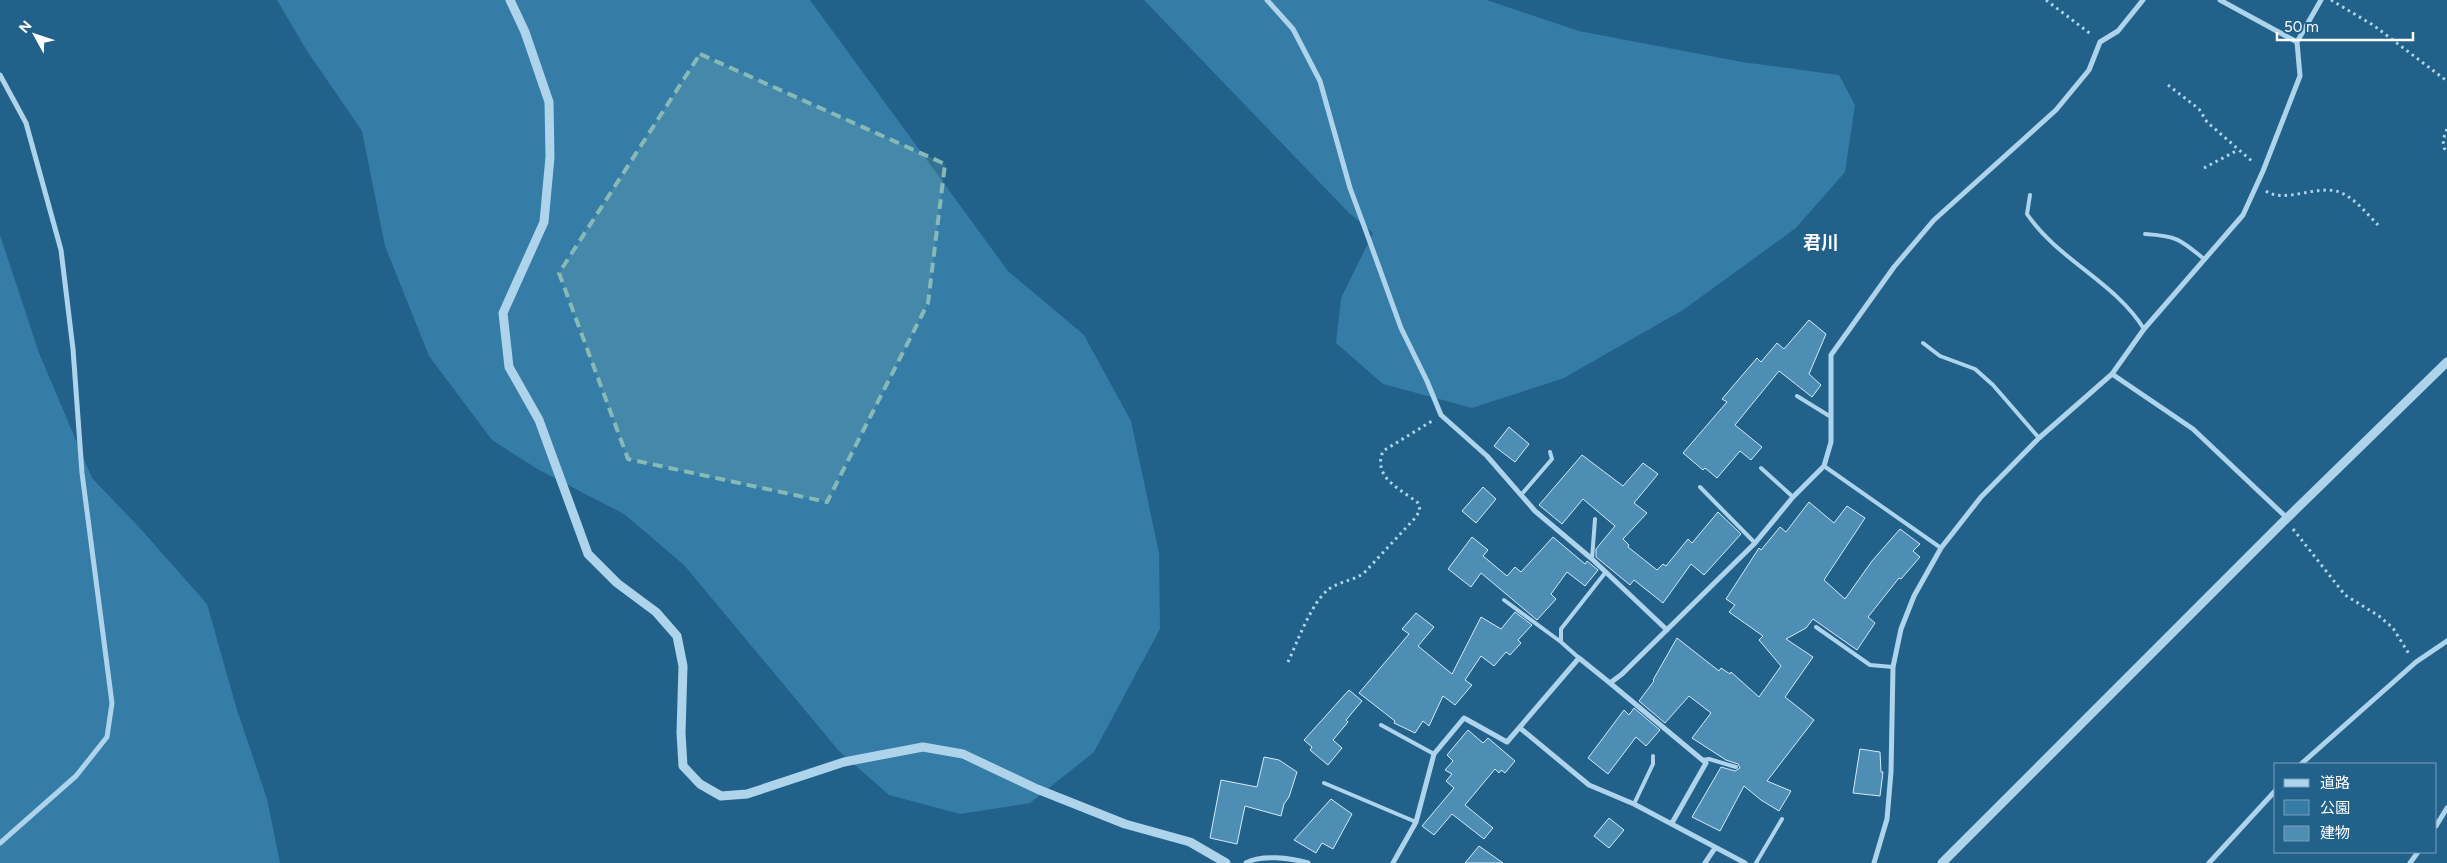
<svg xmlns="http://www.w3.org/2000/svg" width="2447" height="863" font-family="Figtree,'Noto Sans JP',sans-serif">
<style>
.green{fill:#357ca7}
.building{fill:#4e8db4;stroke:#d3eaf8}
.lines{fill:none;stroke-linecap:round;stroke-linejoin:round}
.path{stroke:#aed4eb;stroke-width:3;stroke-dasharray:2.5 4;stroke-linecap:butt}
.service{stroke:#aed4eb;stroke-width:4}
.minor{stroke:#aed4eb;stroke-width:5}
.tertiary{stroke:#aed4eb;stroke-width:9}
.marked{fill:#87bab6;fill-opacity:0.2;stroke:#87bab6;stroke-width:4;stroke-dasharray:10 6;stroke-linejoin:round}
.labels{text-anchor:middle;dominant-baseline:central;stroke-width:4;stroke-linejoin:round;paint-order:stroke}
.quarter-label{font-size:18px;font-weight:bold;fill:#fff;stroke:#21618a}
</style>
<rect width="100%" height="100%" fill="#21618a"/>
<path class="green" d="M 277,0 L 810,0 L 1008,271 L 1084,335 L 1131,421 L 1159,553 L 1160,629 L 1094,752 L 1030,803 L 960,814 L 889,795 L 839,751 L 684,565 L 624,514 L 539,470 L 492,440 L 429,356 L 385,246 L 362,131 L 307,51 Z
M 1144,0 L 1487,0 L 1579,31 L 1742,62 L 1839,75 L 1855,105 L 1845,172 L 1796,228 L 1683,310 L 1564,378 L 1472,408 L 1383,384 L 1336,343 L 1341,298 L 1373,233 L 1349,213 Z
M 0,235 L 39,353 L 92,478 L 139,527 L 207,604 L 237,710 L 267,799 L 280,863 L 0,863 Z"/>
<path class="building" d="M 1809,320 L 1826,334 L 1809,374 L 1821,385 L 1812,397 L 1779,371 L 1735,425 L 1762,447 L 1751,460 L 1740,451 L 1717,478 L 1705,468 L 1703,470 L 1683,453 L 1727,402 L 1722,399 L 1757,358 L 1761,362 L 1777,343 L 1784,349 Z
M 1509,427 L 1529,444 L 1515,462 L 1494,446 Z
M 1582,455 L 1623,486 L 1643,463 L 1658,474 L 1634,503 L 1647,513 L 1623,539 L 1629,545 L 1628,547 L 1657,570 L 1663,564 L 1666,566 L 1688,539 L 1692,543 L 1718,512 L 1741,534 L 1704,575 L 1691,564 L 1663,603 L 1634,580 L 1630,585 L 1596,557 L 1596,549 L 1615,526 L 1583,499 L 1562,524 L 1539,505 Z
M 1483,487 L 1496,499 L 1476,523 L 1462,511 Z
M 1809,502 L 1834,523 L 1847,506 L 1865,518 L 1824,580 L 1845,599 L 1872,561 L 1900,529 L 1920,544 L 1913,551 L 1920,557 L 1901,579 L 1899,578 L 1868,617 L 1875,623 L 1857,650 L 1813,619 L 1806,628 L 1786,639 L 1813,657 L 1785,697 L 1814,720 L 1767,781 L 1791,791 L 1779,811 L 1761,800 L 1744,786 L 1720,831 L 1692,817 L 1721,767 L 1735,771 L 1740,768 L 1738,764 L 1726,760 L 1692,738 L 1711,713 L 1689,696 L 1665,723 L 1639,701 L 1654,681 L 1653,680 L 1677,638 L 1719,671 L 1721,668 L 1730,674 L 1731,672 L 1759,697 L 1781,666 L 1759,640 L 1763,636 L 1729,612 L 1735,605 L 1726,599 L 1759,548 L 1761,550 L 1780,527 L 1786,532 Z
M 1472,537 L 1488,550 L 1483,556 L 1507,576 L 1515,567 L 1521,572 L 1553,537 L 1585,564 L 1587,561 L 1598,570 L 1585,586 L 1567,572 L 1551,594 L 1556,599 L 1537,620 L 1481,573 L 1471,587 L 1448,569 Z
M 1515,612 L 1532,625 L 1518,640 L 1521,643 L 1510,655 L 1506,652 L 1494,666 L 1481,656 L 1465,680 L 1472,685 L 1455,705 L 1443,696 L 1429,726 L 1423,721 L 1415,733 L 1394,723 L 1395,721 L 1359,693 L 1409,634 L 1402,629 L 1416,613 L 1434,627 L 1418,646 L 1452,674 L 1481,617 L 1501,629 Z
M 1349,690 L 1362,701 L 1346,720 L 1348,722 L 1333,740 L 1342,748 L 1328,765 L 1310,750 L 1312,747 L 1304,740 Z
M 1634,708 L 1660,730 L 1646,746 L 1636,737 L 1608,774 L 1588,758 L 1624,710 L 1629,715 Z
M 1468,730 L 1483,743 L 1488,738 L 1515,761 L 1505,773 L 1501,770 L 1499,773 L 1495,769 L 1465,805 L 1493,828 L 1484,839 L 1452,814 L 1434,835 L 1422,826 L 1454,788 L 1446,781 L 1452,774 L 1445,770 L 1453,761 L 1447,755 Z
M 1860,749 L 1880,752 L 1881,772 L 1883,772 L 1880,796 L 1853,793 Z
M 1264,757 L 1279,760 L 1297,772 L 1289,797 L 1284,804 L 1281,816 L 1245,806 L 1237,844 L 1210,838 L 1221,780 L 1257,787 Z
M 1331,799 L 1352,814 L 1333,849 L 1322,843 L 1316,853 L 1294,840 Z
M 1609,818 L 1624,830 L 1609,848 L 1594,836 Z
M 1479,846 L 1503,863 L 1465,863 Z"/>
<g class="lines">
<path class="path" d="M 2046,0 L 2092,35
M 2331,0 L 2373,25 L 2447,81
M 2168,85 L 2199,109 L 2207,122 L 2254,163
M 2447,129 L 2443,140 L 2444,148 L 2447,151
M 2204,168 L 2238,150
M 2266,191 C 2284,204 2318,184 2339,192 C 2354,197 2367,214 2378,225
M 2293,529 L 2345,595 L 2379,616 L 2393,628 L 2409,654
M 1288,662 C 1297,643 1312,601 1329,589 C 1340,581 1353,581 1364,573 L 1416,517 L 1420,510 L 1418,503 C 1401,489 1372,478 1383,451 L 1432,421"/>
<path class="service" d="M 2030,195 L 2027,214 C 2058,260 2115,282 2144,329
M 2145,234 C 2177,236 2180,239 2204,259
M 1923,343 L 1940,356 L 1975,369 L 1993,385 L 2039,438
M 1797,396 L 1831,417
M 1824,466 L 1941,548
M 1761,468 L 1793,497
M 1700,487 L 1755,543
M 1521,495 L 1552,459 L 1550,452
M 1592,559 L 1595,519
M 1504,600 L 1561,642
M 1816,627 L 1870,665 L 1893,667
M 1579,658 L 1561,642 L 1561,629 L 1605,573
M 1381,725 L 1434,754
M 1702,760 L 1709,759 L 1736,767
M 1324,783 L 1416,822
M 1634,804 L 1653,764 L 1653,756
M 1756,863 L 1782,819"/>
<path class="minor" d="M 1267,0 L 1293,29 L 1320,81 L 1350,188 L 1367,234 L 1401,328 L 1427,381 L 1441,415 L 1487,456 L 1535,511 L 1592,559 L 1667,630
M 2220,0 L 2297,42
M 0,75 L 26,123 L 61,250 L 73,349 L 82,473 L 112,703 L 107,737 L 76,776 L 0,843
M 2112,374 L 2193,429 L 2287,518
M 1610,683 L 1706,763 L 1672,823
M 1520,728 L 1589,785 L 1634,804 L 1745,863
M 2301,764 L 2416,662 L 2447,641
M 2436,826 L 2447,808
M 1246,863 C 1261,854 1291,858 1308,863
M 1393,863 L 1416,822 L 1434,754 L 1464,718 L 1507,742 L 1579,658 L 1610,683 L 1622,674 L 1755,543 L 1793,497 L 1824,466 L 1831,442 L 1831,355 L 1894,267 L 1934,220 L 2056,110 L 2089,70 L 2100,42 L 2118,31 L 2143,0
M 1705,863 L 1715,848
M 1874,863 L 1887,819 L 1891,772 L 1893,667 L 1901,629 L 1914,596 L 1941,548 L 1981,497 L 2039,438 L 2112,374 L 2144,329 L 2243,215 L 2263,171 L 2300,76 L 2297,42 L 2321,0
M 2209,863 L 2276,790
M 2410,863 L 2418,852"/>
<path class="tertiary" d="M 510,0 L 525,32 L 549,102 L 550,157 L 544,222 L 503,313 L 509,367 L 539,420 L 588,554 L 617,583 L 656,612 L 677,636 L 683,666 L 681,733 L 683,766 L 700,784 L 721,796 L 747,794 L 844,762 L 923,747 L 963,754 L 1037,789 L 1125,824 L 1190,842 L 1226,863
M 1942,863 L 2285,520 L 2447,362"/>
</g>
<path class="marked" d="M 700,54 L 945,164 L 928,303 L 827,502 L 628,459 L 559,273 Z"/>
<g class="labels">
<g class="quarter-label">
<text x="1821" y="243">君川</text>
</g>
</g>
<rect x="2274" y="763" width="162" height="90" fill="#21618a" stroke="#7aa0b9"/>
<rect x="2284" y="779" width="25" height="8" fill="#aed4eb" stroke="#7aa0b9"/>
<text x="2320" y="788" font-size="15" fill="#ffffff">道路</text>
<rect x="2284" y="800" width="25" height="15" fill="#357ca7" stroke="#7aa0b9"/>
<text x="2320" y="813" font-size="15" fill="#ffffff">公園</text>
<rect x="2284" y="826" width="25" height="15" fill="#4e8db4" stroke="#7aa0b9"/>
<text x="2320" y="838" font-size="15" fill="#ffffff">建物</text>
<g transform="translate(35 35) rotate(310)" stroke="#21618a" stroke-width="4" paint-order="stroke">
<path d="M0-4L9 19L0 12L-9 19Z" fill="#ffffff"/>
<text y="-8" font-size="14" font-weight="bold" text-anchor="middle" fill="#ffffff">N</text>
</g>
<path d="M2277 32v8h136v-8" fill="none" stroke="#ffffff" stroke-width="2.5"/>
<text x="2284" y="32" font-size="15" fill="#ffffff" stroke="#21618a" stroke-width="4" paint-order="stroke">50 m</text>
</svg>
